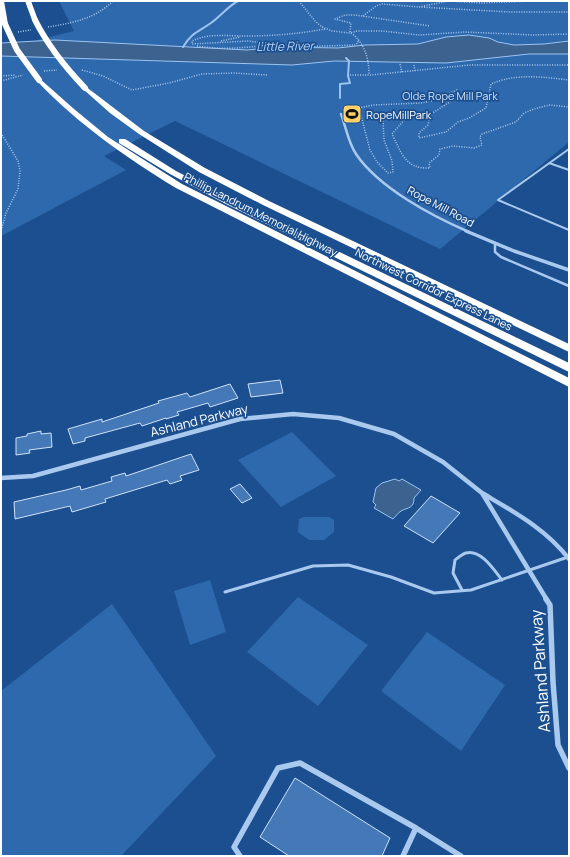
<svg xmlns="http://www.w3.org/2000/svg" width="570" height="857" font-family="Manrope,sans-serif">
<style>
.green{fill:#2e69ad}
.water{fill:#3c6290;stroke:#9cc4f0}
.lines{fill:none;stroke-linecap:round;stroke-linejoin:round}
.stream{stroke:#9cc4f0;stroke-width:2}
.building{fill:#4478b7;stroke:#cfe3fa}
.path{stroke:#a9c9ee;stroke-width:1.5;stroke-dasharray:1 1.5;stroke-linecap:butt}
.lane-far2{stroke:#a9c9ee;stroke-width:2}
.lane-far1{stroke:#a9c9ee;stroke-width:2.5}
.lane{stroke:#a9c9ee;stroke-width:3}
.street-far3{stroke:#a9c9ee;stroke-width:2.5}
.street-far2{stroke:#a9c9ee;stroke-width:3.5}
.street-far1{stroke:#a9c9ee;stroke-width:4.5}
.street{stroke:#a9c9ee;stroke-width:5.5}
.highway{fill:#fff;fill-rule:evenodd}
.highway-bridge{stroke:#fff;stroke-width:6}
.labels{text-anchor:middle;dominant-baseline:central;stroke-width:3.5;stroke-linejoin:round;paint-order:stroke}
.far-park-label{font-size:11px;fill:#cfe3fa;stroke:#1b4f8f}
.far-poi-label{font-size:11px;fill:#fff;stroke:#1b4f8f;text-anchor:start}
.far-street-label{font-size:11px;fill:#fff;stroke:#1b4f8f}
.far-water-label{font-size:12px;font-style:italic;fill:#b5d3f5;stroke:#1b4f8f}
.street-label{font-size:13px;fill:#fff;stroke:#1b4f8f}
.near-street-label{font-size:16px;fill:#fff;stroke:#1b4f8f}
</style>
<rect width="100%" height="100%" fill="#1b4f8f"/>
<path class="green" d="M 59,1 L 569,1 L 569,142 L 440,249 L 175,121 L 104,156 L 126,170 L 1,236 L 1,49 L 74,31 Z
M 292,432 L 336,476 L 281,507 L 238,460 Z
M 304,517 L 329,517 L 334,520 L 334,532 L 324,540 L 309,540 L 298,532 L 299,519 Z
M 210,580 L 226,632 L 190,645 L 174,591 Z
M 298,597 L 368,645 L 318,706 L 247,652 Z
M 112,604 L 216,756 L 121,856 L 1,856 L 1,691 Z
M 427,632 L 505,685 L 461,751 L 381,691 Z"/>
<path class="water" d="M 469,35 L 489,38 L 498,42 L 514,45 L 544,44 L 569,41 L 569,54 L 529,54 L 446,63 L 334,61 L 292,65 L 1,56 L 1,43 L 55,40 L 247,50 L 280,47 L 338,48 L 365,45 L 418,44 L 446,37 Z
M 395,479 L 399,481 L 402,479 L 421,490 L 414,498 C 414,509 408,507 401,511 C 398,513 395,517 393,519 L 374,508 L 376,505 L 373,502 L 376,488 L 382,483 Z"/>
<g class="lines">
<path class="stream" d="M 183,47 C 192,32 198,32 211,23 C 221,16 227,7 238,1
M 340,98 L 340,84 L 350,83 L 348,76 L 349,61 L 346,58"/>
</g>
<path class="building" d="M 280,380 L 283,393 L 251,397 L 248,384 Z
M 230,384 L 238,398 L 210,407 L 208,403 L 177,412 L 179,415 L 166,419 L 166,418 L 142,426 L 140,423 L 85,438 L 85,441 L 73,444 L 68,429 L 102,419 L 102,422 L 159,403 L 158,401 L 187,393 L 190,397 Z
M 41,431 L 41,434 L 51,433 L 52,447 L 29,450 L 30,453 L 16,455 L 16,438 L 27,436 L 27,434 Z
M 191,454 L 199,470 L 180,476 L 182,480 L 170,484 L 167,480 L 105,499 L 106,502 L 72,512 L 70,506 L 15,519 L 14,502 L 66,490 L 80,486 L 81,490 L 112,481 L 111,477 L 125,473 L 126,476 Z
M 240,484 L 252,498 L 242,503 L 230,489 Z
M 431,496 L 460,513 L 433,543 L 404,526 Z
M 295,778 L 390,838 L 382,856 L 289,856 L 260,837 Z"/>
<g class="lines">
<path class="path" d="M 299,1 L 315,21 L 322,27 L 332,31 L 350,33 L 357,31 L 382,31 L 419,35 L 465,32 L 533,35 L 569,34
M 449,1 L 481,3 L 532,1
M 419,7 L 510,12 L 569,12
M 363,16 L 376,6 L 382,4 L 419,7 L 449,1
M 48,27 C 72,23 95,19 113,1
M 325,29 C 298,34 271,36 244,36 C 227,36 208,33 192,41 L 192,44 L 248,41 L 295,47 L 355,45 L 358,43 L 358,40 L 360,40
M 18,32 L 31,30
M 350,32 L 351,23 L 335,19 L 345,15 L 355,15 L 430,26
M 351,33 C 365,43 369,59 369,75
M 221,41 L 240,37
M 197,46 C 220,50 244,48 267,45
M 400,64 L 402,72
M 414,65 L 415,71
M 82,70 L 103,76 L 132,90 L 169,83 L 202,74 L 234,73 L 267,75
M 44,71 L 57,70
M 350,75 L 371,75 L 470,65 L 569,65
M 1,76 L 16,75
M 1,81 L 23,75
M 349,106 L 359,108 L 373,105 L 421,103 L 431,101 L 457,90 L 456,98 L 431,114 L 428,125 L 419,133 L 419,138 L 446,132 L 458,122 L 469,118 L 486,108 L 491,84 C 516,73 543,77 569,80
M 359,108 L 370,150 L 377,162 L 388,173 L 393,172 L 392,161 L 384,140 L 383,121 C 390,115 397,116 405,119 L 392,134 C 402,154 405,169 430,168 L 429,163 L 439,155 L 440,149 L 453,146 L 474,148 L 482,145 L 480,137 L 482,134 L 516,122 L 524,113 L 534,109 L 549,105 L 569,107
M 1,133 L 18,161 L 20,171 L 18,189 L 6,213 L 1,231"/>
<path class="lane-far2" d="M 569,149 L 498,200 L 569,230
M 549,163 L 569,170"/>
<path class="lane-far1" d="M 495,243 L 495,252 L 501,257 L 569,286"/>
<path class="lane" d="M 462,590 L 453,573 L 455,560 C 458,558 462,554 466,553 C 481,549 494,570 502,580
M 225,592 L 313,566 L 348,565 L 391,577 L 434,593 L 471,590 L 568,557"/>
<path class="street-far3" d="M 341,114 C 346,127 348,142 356,154 C 379,188 432,216 469,232"/>
<path class="street-far2" d="M 466,231 L 514,251 L 569,270"/>
<path class="street-far1" d="M 1,478 L 33,476 L 240,419 L 293,414 L 339,418 L 394,434 L 443,462 L 482,493
M 547,600 L 482,493 C 514,512 546,529 569,559"/>
<path class="street" d="M 546,599 L 550,605 L 553,682 L 558,745 L 569,768
M 416,828 L 461,856
M 240,856 L 234,847 L 278,768 L 300,763 L 416,828 L 403,856"/>
<path class="highway" d="M 1,1 L 4,1 L 8,24 L 5,26 L 2,24 Z
M 25,1 L 31,1 L 38,20 L 37,21 L 32,20 Z
M 39,78 L 74,109 L 108,137 L 182,184 L 569,378 L 569,387 L 176,188 C 125,157 78,124 37,81 L 37,79 Z
M 85,86 L 144,131 L 205,168 L 269,201 L 569,344 L 569,352 L 263,205 L 199,172 L 139,134 L 110,113 L 83,89 L 81,88 Z
M 119,139 L 125,139 L 176,171 L 230,199 L 569,363 L 569,372 L 224,203 L 170,174 L 119,143 Z"/>
<path class="highway-bridge" d="M 35,20 C 48,46 65,67 85,88
M 5,24 L 17,50 L 39,80"/>
</g>
<defs>
<symbol id="stadium-square" viewBox="-11 -11 22 22"><rect x="-9" y="-9" width="18" height="18" rx="4" fill="#ffd166" stroke="#1b4f8f"/><path d="M0-5a6.5 5 0 1 0 0 10a6.5 5 0 1 0 0-10ZM-3.5-1.8h7v3.6h-7Z" fill="#111"/></symbol>
</defs>
<g fill-rule="evenodd">
<use href="#stadium-square" x="341" y="103" width="22" height="22"/>
</g>
<g class="labels">
<g class="far-park-label">
<text x="450" y="95">Olde Rope Mill Park</text>
</g>
<g class="far-poi-label">
<text x="366" y="114">RopeMillPark</text>
</g>
<g class="far-street-label">
<text transform="translate(441 206) rotate(28)">Rope Mill Road</text>
<text transform="translate(261 214) rotate(27)">Phillip Landrum Memorial Highway</text>
<text transform="translate(434 289) rotate(26)">Northwest Corridor Express Lanes</text>
</g>
<g class="far-water-label">
<text transform="translate(285 46) rotate(-1)">Little River</text>
</g>
<g class="street-label">
<text transform="translate(199 420) rotate(-14)">Ashland Parkway</text>
</g>
<g class="near-street-label">
<text transform="translate(540 671) rotate(-94)">Ashland Parkway</text>
</g>
</g>
<rect width="570" height="857" fill="none" stroke="#ffffff" stroke-width="4"/>
</svg>
